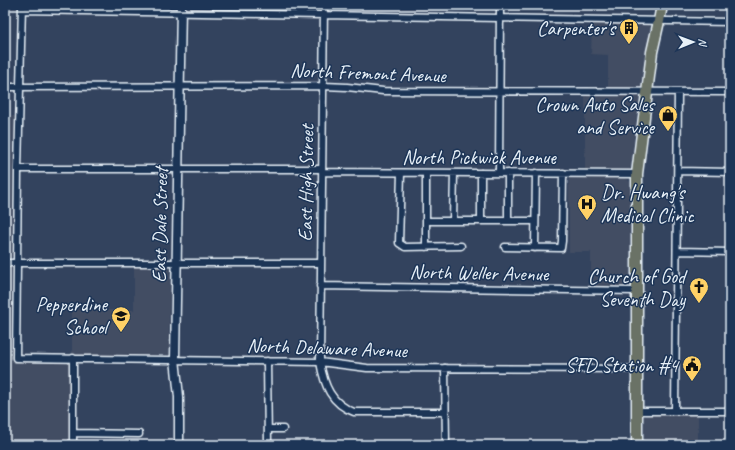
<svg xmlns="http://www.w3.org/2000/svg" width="735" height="450" font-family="Caveat,sans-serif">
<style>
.built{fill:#424d63}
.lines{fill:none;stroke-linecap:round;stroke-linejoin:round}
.minor-casing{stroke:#e8f1f8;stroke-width:9}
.tertiary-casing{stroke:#e8f1f8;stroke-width:11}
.primary-casing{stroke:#e8f1f8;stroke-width:13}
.minor{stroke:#1d3557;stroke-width:6}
.tertiary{stroke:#1d3557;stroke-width:8}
.primary{stroke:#6a7266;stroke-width:10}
.labels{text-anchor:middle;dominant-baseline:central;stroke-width:3;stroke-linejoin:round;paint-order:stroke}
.poi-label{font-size:20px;fill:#e8f1f8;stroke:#1d3557;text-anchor:end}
.street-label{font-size:20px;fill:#e8f1f8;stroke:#1d3557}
</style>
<rect width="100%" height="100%" fill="#33435e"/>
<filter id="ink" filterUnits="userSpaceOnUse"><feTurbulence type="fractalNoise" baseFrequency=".025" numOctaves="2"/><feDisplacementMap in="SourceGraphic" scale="8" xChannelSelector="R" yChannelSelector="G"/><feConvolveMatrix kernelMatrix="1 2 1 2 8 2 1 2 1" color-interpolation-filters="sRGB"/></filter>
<g filter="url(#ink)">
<path class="built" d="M 592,23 L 651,24 L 643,86 L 641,88 L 608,88 L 608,55 L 591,54 Z
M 585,93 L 640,94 L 631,167 L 630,170 L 624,171 L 585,170 Z
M 5,116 L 17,116 L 14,256 L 10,258 L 5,258 Z
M 569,177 L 624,177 L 628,180 L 630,182 L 630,284 L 629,286 L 591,286 L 591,252 L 569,252 Z
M 5,265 L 12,265 L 14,270 L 15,361 L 67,361 L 69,362 L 70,445 L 5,445 Z
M 134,267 L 170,267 L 169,355 L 72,355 L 72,310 L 134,310 Z
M 650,413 L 698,414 L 698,445 L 644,445 L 644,416 Z"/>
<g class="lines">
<defs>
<path id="minor" d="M 22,5 L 18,169 L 16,358 L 320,362 L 367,368 L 637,369
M 324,5 L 320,362 C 324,385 331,404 354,412 L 445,412
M 22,10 L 730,22
M 5,87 L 324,86 L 347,87 L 383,91 L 730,92
M 18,169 L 322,169
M 678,171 L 730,172
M 322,172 L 637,174
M 401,173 L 399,243 L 405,247 L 461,246
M 481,173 L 481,221
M 499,173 L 500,5
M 508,173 L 508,221
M 426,221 L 535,221
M 453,221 L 454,173
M 426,247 L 426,173
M 505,247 L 561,248 L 562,241 L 563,173
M 535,248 L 536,173
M 677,251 L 730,252
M 5,263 L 320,263
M 320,286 L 636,291
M 73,358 L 73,445
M 267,361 L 268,445
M 445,368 L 446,445
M 637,411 L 730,411
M 675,411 L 678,92
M 268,429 L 283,429
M 73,433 L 139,434"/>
<path id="tertiary" d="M 179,445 L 179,397 L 175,359 L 181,5"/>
<path id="primary" d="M 637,445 L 637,174 L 652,52 L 659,21 L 662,5"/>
</defs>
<use href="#minor" class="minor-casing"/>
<use href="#tertiary" class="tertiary-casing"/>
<use href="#primary" class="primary-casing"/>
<use href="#minor" class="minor"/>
<use href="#tertiary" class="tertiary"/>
<use href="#primary" class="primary"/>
</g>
</g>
<defs>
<symbol id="building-pin" viewBox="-11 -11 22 30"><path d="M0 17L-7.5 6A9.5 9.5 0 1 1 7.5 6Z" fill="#ffd166" stroke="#1d3557"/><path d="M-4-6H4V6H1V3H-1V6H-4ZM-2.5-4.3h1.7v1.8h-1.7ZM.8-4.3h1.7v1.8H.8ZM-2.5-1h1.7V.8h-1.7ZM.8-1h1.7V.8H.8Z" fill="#111"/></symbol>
<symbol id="shop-pin" viewBox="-11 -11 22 30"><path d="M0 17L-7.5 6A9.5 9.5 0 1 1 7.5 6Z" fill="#ffd166" stroke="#1d3557"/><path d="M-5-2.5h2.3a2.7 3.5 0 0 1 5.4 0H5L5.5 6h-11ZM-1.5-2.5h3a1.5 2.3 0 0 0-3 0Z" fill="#111"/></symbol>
<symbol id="hospital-pin" viewBox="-11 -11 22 30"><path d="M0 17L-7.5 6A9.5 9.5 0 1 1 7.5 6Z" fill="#ffd166" stroke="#1d3557"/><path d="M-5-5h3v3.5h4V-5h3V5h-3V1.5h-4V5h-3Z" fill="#111"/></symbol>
<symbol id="church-pin" viewBox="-11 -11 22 30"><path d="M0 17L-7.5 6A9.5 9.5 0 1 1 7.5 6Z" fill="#ffd166" stroke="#1d3557"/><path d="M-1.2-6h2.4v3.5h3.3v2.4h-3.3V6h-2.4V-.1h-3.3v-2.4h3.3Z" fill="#111"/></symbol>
<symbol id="school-pin" viewBox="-11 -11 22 30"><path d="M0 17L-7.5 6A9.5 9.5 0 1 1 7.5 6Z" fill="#ffd166" stroke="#1d3557"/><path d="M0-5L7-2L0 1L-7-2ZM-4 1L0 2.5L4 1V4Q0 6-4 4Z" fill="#111"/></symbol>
<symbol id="civic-pin" viewBox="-11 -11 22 30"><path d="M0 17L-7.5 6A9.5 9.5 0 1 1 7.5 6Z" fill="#ffd166" stroke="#1d3557"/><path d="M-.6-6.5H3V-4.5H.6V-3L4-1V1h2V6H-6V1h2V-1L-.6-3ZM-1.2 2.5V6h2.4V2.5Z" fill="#111"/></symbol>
</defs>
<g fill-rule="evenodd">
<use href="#building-pin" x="618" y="17" width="22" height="30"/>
<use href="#shop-pin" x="657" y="104" width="22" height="30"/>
<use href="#hospital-pin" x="576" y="193" width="22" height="30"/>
<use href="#church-pin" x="688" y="276" width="22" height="30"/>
<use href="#school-pin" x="110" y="305" width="22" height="30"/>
<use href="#civic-pin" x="681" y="354" width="22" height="30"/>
</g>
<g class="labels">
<g class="poi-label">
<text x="615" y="28">Carpenter's</text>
<text x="654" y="104">Crown Auto Sales<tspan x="654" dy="23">and Service</tspan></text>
<text x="601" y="192" text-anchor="start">Dr. Hwang's<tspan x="601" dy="23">Medical Clinic</tspan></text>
<text x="685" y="276">Church of God<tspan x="685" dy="23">Seventh Day</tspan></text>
<text x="107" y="304">Pepperdine<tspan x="107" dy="23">School</tspan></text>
<text x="678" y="365">SFD Station #4</text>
</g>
<g class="street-label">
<text transform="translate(368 73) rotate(2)">North Fremont Avenue</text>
<text x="479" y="157">North Pickwick Avenue</text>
<text transform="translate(306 183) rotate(-89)">East High Street</text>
<text transform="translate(160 225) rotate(-89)">East Dale Street</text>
<text transform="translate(479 273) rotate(1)">North Weller Avenue</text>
<text transform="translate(327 348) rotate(2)">North Delaware Avenue</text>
</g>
</g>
<rect width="735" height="450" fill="none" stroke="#1d3557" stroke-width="20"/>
<rect x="10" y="10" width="715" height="430" fill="none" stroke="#e8f1f8" stroke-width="1.5" filter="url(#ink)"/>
<g transform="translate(693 42) rotate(89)" stroke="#1d3557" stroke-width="3" paint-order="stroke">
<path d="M0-3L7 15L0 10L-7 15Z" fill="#e8f1f8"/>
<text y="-6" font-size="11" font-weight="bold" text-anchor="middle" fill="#e8f1f8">N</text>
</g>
</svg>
